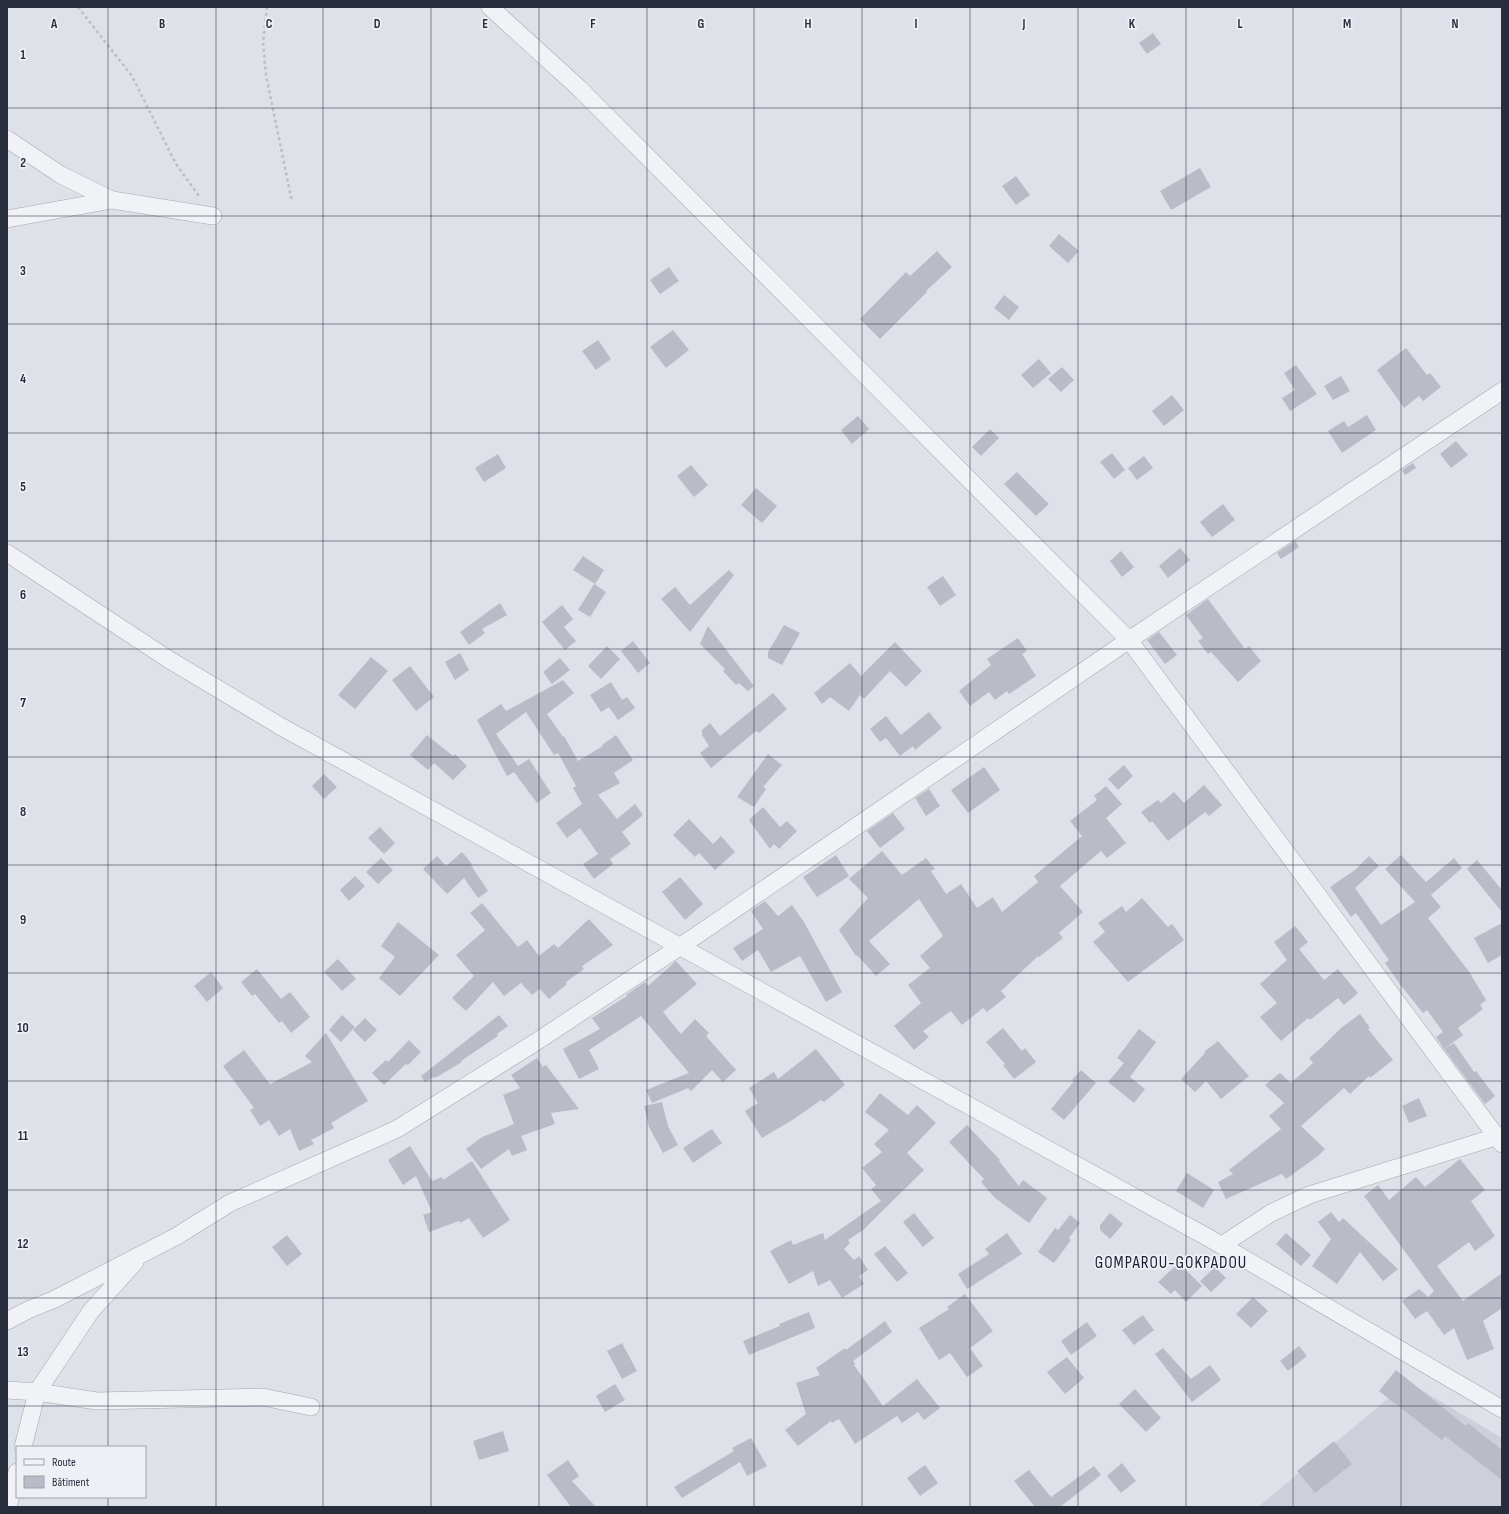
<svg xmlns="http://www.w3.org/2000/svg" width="1509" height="1514" font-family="'Sofia Sans Condensed',sans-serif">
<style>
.built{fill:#cdd0da}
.building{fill:#b9bcc7}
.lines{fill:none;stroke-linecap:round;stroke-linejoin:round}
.minor-casing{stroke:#a4a7b2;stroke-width:18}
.path{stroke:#bdbfc6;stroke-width:2.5;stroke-dasharray:3 3;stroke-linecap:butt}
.minor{stroke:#f1f2f6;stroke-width:17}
.grid{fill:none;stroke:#282d3e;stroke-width:1;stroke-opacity:0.55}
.labels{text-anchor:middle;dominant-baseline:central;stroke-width:3.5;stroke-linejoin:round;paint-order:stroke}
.quarter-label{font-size:17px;letter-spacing:1px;fill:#1a1e2f;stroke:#eef0f5}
.grid-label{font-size:13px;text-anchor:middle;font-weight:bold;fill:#282d3e;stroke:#eef0f5;stroke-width:3.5;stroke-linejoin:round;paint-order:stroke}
</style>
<rect width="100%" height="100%" fill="#dfe1e8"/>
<path class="built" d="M 1408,1382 L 1502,1438 L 1502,1507 L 1258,1507 Z"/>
<path class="building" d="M 1153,33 L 1161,44 L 1147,54 L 1139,43 Z
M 1200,168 L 1211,187 L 1171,210 L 1160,191 Z
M 1016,176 L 1030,195 L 1016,205 L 1002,186 Z
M 1059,234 L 1079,251 L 1068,263 L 1049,246 Z
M 937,251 L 952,267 L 926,291 L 927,292 L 880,339 L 860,319 L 906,272 L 910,276 Z
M 669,267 L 679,281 L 660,294 L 650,280 Z
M 1004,295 L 1019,307 L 1009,320 L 994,308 Z
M 673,330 L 689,350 L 666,368 L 650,347 Z
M 598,340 L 611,359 L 596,370 L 582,351 Z
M 1406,348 L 1427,375 L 1430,373 L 1441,387 L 1423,401 L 1419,396 L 1404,408 L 1377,370 Z
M 1039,359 L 1051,373 L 1033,388 L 1021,375 Z
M 1296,365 L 1317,394 L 1290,411 L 1282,398 L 1295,390 L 1284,373 Z
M 1062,367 L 1074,380 L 1061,392 L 1048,379 Z
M 1341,376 L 1350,391 L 1333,400 L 1324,386 Z
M 1172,395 L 1184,410 L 1164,426 L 1152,411 Z
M 1367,415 L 1376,430 L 1342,453 L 1328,431 L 1344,421 L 1348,427 Z
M 858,416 L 869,429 L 852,444 L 841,430 Z
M 990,429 L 999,438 L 981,456 L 972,447 Z
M 1456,441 L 1468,455 L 1451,468 L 1440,454 Z
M 1112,453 L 1125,470 L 1114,479 L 1100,462 Z
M 498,454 L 506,468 L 484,482 L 475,468 Z
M 1144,456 L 1153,468 L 1137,480 L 1128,468 Z
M 1413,463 L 1416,468 L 1405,475 L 1402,470 Z
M 691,465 L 708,485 L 694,497 L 677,476 Z
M 1017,472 L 1049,504 L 1036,516 L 1004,484 Z
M 756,488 L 777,506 L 762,523 L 741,505 Z
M 1223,504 L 1235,520 L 1212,537 L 1200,522 Z
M 1295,541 L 1299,547 L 1281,559 L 1277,553 Z
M 1180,548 L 1190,560 L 1168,578 L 1159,566 Z
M 1121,551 L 1134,567 L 1122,577 L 1110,561 Z
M 583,556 L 604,570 L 595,584 L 573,570 Z
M 729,570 L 734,575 L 690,632 L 661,599 L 675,587 L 690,605 Z
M 943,576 L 956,595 L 940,606 L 927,587 Z
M 594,584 L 606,592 L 590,617 L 578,610 Z
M 1208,599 L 1245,649 L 1249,646 L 1261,661 L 1238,682 L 1211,652 L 1208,654 L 1198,641 L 1203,638 L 1186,615 Z
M 500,603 L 507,615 L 482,629 L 485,633 L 469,645 L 460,632 Z
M 562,605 L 573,619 L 564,627 L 576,641 L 565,650 L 542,622 Z
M 784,625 L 800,633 L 782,665 L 768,658 L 768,652 Z
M 708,626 L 754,686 L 748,691 L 739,683 L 736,685 L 723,671 L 725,669 L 700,644 Z
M 1159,632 L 1177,655 L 1165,664 L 1147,640 Z
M 1018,638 L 1027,651 L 1022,654 L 1036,676 L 1009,694 L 1007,691 L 995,700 L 989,692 L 970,706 L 959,691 L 991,665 L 987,659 Z
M 633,641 L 650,663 L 638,673 L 621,651 Z
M 895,642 L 922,671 L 906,687 L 890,671 L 864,699 L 860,695 L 849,711 L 830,697 L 822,704 L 814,693 L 850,663 L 861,676 Z
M 607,646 L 620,659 L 601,679 L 588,666 Z
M 460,653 L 469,670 L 455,680 L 445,662 Z
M 371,657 L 388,671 L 355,709 L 338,695 Z
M 560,658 L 570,670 L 552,684 L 543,672 Z
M 410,666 L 434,697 L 416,711 L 392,680 Z
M 563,680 L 574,693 L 547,714 L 563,737 L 564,736 L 578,761 L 603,746 L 602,745 L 616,735 L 633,760 L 614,773 L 620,783 L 598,795 L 617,819 L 635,804 L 643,815 L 622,832 L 631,844 L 610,859 L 613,864 L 594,879 L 583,864 L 598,854 L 580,828 L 567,838 L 556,823 L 582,804 L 573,788 L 576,786 L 558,753 L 554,755 L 526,712 L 496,734 L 518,766 L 529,759 L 551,793 L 537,803 L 514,772 L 507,776 L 477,720 L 501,704 L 506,711 Z
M 611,682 L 622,700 L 627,697 L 635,708 L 618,720 L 609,707 L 601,712 L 590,695 Z
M 773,693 L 787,709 L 759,733 L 756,731 L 711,768 L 700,753 L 709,746 L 702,735 L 702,730 L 710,723 L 720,736 Z
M 929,712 L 942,728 L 915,750 L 913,746 L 900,756 L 886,738 L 880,742 L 870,729 L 886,716 L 901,735 Z
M 427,735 L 453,756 L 455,754 L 467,766 L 453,780 L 434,763 L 428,770 L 410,755 Z
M 768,754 L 782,765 L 763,787 L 766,789 L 754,807 L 737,797 Z
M 1124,765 L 1133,776 L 1118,790 L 1108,779 Z
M 984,767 L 1000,790 L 968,813 L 951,790 Z
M 324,774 L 337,787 L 324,799 L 312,786 Z
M 1204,785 L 1222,805 L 1209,816 L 1205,812 L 1168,841 L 1152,821 L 1150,823 L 1141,812 L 1158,800 L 1161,803 L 1174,792 L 1184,803 Z
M 1106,786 L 1122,804 L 1106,818 L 1126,843 L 1107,858 L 1101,851 L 1060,886 L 1083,912 L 1059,933 L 1063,938 L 1039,957 L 1038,956 L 1001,991 L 1006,997 L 987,1012 L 983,1008 L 962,1025 L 951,1011 L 923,1031 L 929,1037 L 914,1050 L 894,1026 L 921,1003 L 908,985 L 930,968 L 920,956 L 943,936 L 919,899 L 869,941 L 890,964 L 876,976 L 857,955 L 856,956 L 839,930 L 868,898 L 849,879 L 882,851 L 902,875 L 926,858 L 935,869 L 931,871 L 946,894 L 961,884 L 977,908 L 993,897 L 1002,912 L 1038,882 L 1034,876 L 1082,836 L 1070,821 L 1097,800 L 1094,796 Z
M 929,789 L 940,806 L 926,816 L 915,798 Z
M 763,807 L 780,827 L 787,821 L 797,831 L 779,849 L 774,844 L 770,849 L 749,820 Z
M 893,813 L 905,829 L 880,848 L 867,831 Z
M 689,819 L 713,844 L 721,836 L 735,852 L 715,870 L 699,853 L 695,857 L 673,835 Z
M 380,827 L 395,843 L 384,854 L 368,838 Z
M 462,852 L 472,864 L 471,865 L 488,891 L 478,898 L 464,878 L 447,894 L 423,869 L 437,856 L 446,866 Z
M 836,855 L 849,876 L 817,897 L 803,877 Z
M 1401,855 L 1426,882 L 1454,858 L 1462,868 L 1431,895 L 1441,907 L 1428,918 L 1470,973 L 1486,1000 L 1480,1005 L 1483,1009 L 1458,1028 L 1463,1035 L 1444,1049 L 1436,1037 L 1443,1032 L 1427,1010 L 1423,1013 L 1399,983 L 1385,963 L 1389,960 L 1356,913 L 1351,917 L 1330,887 L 1355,870 L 1369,856 L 1379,866 L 1355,888 L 1381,925 L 1415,902 L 1385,869 Z
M 381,858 L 393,870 L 378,884 L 366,872 Z
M 1477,860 L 1502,890 L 1502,912 L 1467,869 Z
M 355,876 L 365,886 L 349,901 L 340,890 Z
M 680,877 L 703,904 L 685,920 L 662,892 Z
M 1142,898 L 1168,927 L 1172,924 L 1184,940 L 1128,982 L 1093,942 L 1105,932 L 1098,923 L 1122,906 L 1126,912 Z
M 765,901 L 778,916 L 792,905 L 804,922 L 842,992 L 826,1002 L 800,956 L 771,972 L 758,950 L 742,961 L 733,948 L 763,929 L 751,911 Z
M 482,903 L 518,947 L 527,940 L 539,956 L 554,944 L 558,948 L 589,919 L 613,945 L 582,966 L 584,969 L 566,982 L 567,984 L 549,999 L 540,989 L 532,995 L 521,983 L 504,996 L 493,982 L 466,1011 L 452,998 L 474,976 L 456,955 L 485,930 L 470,913 Z
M 398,922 L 439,955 L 400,996 L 379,978 L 395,957 L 381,946 Z
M 1502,923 L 1502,955 L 1488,963 L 1474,938 Z
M 1295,926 L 1308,942 L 1299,949 L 1324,980 L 1338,969 L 1358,993 L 1344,1005 L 1338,998 L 1310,1020 L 1308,1018 L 1281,1041 L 1260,1017 L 1277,1003 L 1260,984 L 1287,960 L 1274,942 Z
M 338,959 L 356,979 L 342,991 L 324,972 Z
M 676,961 L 697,984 L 663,1012 L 681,1034 L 695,1019 L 709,1033 L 706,1036 L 736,1070 L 723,1082 L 712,1070 L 691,1091 L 688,1088 L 652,1103 L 646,1090 L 689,1073 L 641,1016 L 589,1050 L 599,1069 L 579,1079 L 563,1049 L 600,1029 L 592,1018 L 627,996 L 626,995 L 645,982 L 648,986 Z
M 257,969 L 281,999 L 290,992 L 310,1017 L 291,1033 L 282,1021 L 279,1023 L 255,994 L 252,996 L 241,982 Z
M 211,972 L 223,988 L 207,1002 L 194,986 Z
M 1360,1014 L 1370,1028 L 1368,1029 L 1393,1060 L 1370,1078 L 1369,1076 L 1350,1094 L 1344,1088 L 1301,1126 L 1325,1149 L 1318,1156 L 1286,1179 L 1282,1174 L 1226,1199 L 1218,1182 L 1233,1174 L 1229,1170 L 1281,1129 L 1269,1116 L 1284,1103 L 1265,1085 L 1280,1073 L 1291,1083 L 1313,1063 L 1309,1058 L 1321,1048 L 1341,1028 Z
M 342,1015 L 355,1027 L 341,1042 L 329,1030 Z
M 499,1015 L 508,1026 L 497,1034 L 498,1036 L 461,1061 L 462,1062 L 435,1078 L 434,1077 L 425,1082 L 421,1076 Z
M 365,1018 L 377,1030 L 365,1042 L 353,1030 Z
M 1003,1028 L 1022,1051 L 1025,1048 L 1036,1062 L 1014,1079 L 1003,1065 L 1005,1064 L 986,1042 Z
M 1139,1029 L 1156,1042 L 1130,1077 L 1145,1089 L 1134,1103 L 1108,1082 L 1124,1063 L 1117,1058 Z
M 326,1033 L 368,1101 L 331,1123 L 334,1128 L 311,1140 L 314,1144 L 299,1151 L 290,1129 L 279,1136 L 269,1120 L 260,1126 L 250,1110 L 254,1108 L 223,1066 L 244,1050 L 270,1084 L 312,1062 L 305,1056 Z
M 409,1040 L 421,1052 L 408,1065 L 406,1064 L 384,1085 L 372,1073 L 386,1060 L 388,1062 Z
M 1218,1041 L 1249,1076 L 1221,1099 L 1206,1081 L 1195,1092 L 1181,1079 L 1205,1053 L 1204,1052 Z
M 1454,1043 L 1474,1072 L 1476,1071 L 1495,1096 L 1485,1104 L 1444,1049 Z
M 816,1049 L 845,1085 L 824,1102 L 821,1100 L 794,1119 L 762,1138 L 745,1111 L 758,1103 L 749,1088 L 774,1072 L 778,1079 Z
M 537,1058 L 543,1067 L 546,1065 L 579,1109 L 551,1113 L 555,1124 L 521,1136 L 527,1150 L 512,1156 L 509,1149 L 481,1169 L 466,1149 L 482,1137 L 514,1124 L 503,1095 L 520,1088 L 511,1075 Z
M 1081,1070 L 1096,1083 L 1064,1120 L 1051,1109 L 1074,1081 L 1072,1080 Z
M 880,1093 L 908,1115 L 917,1105 L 936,1123 L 907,1153 L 924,1170 L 863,1230 L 848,1240 L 850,1243 L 844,1249 L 854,1260 L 859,1256 L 868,1270 L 859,1276 L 864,1284 L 842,1298 L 830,1280 L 818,1286 L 813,1271 L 789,1284 L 770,1251 L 791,1240 L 793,1245 L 823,1233 L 825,1240 L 881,1201 L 871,1189 L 876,1185 L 862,1168 L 882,1152 L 874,1144 L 889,1130 L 865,1112 Z
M 1419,1098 L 1427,1116 L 1409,1123 L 1402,1106 Z
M 662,1102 L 668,1126 L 678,1145 L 663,1153 L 649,1127 L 644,1106 Z
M 967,1125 L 1000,1160 L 999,1161 L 1019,1186 L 1023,1180 L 1047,1198 L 1029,1223 L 995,1198 L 981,1182 L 984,1179 L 949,1142 Z
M 712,1129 L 722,1143 L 693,1163 L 683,1148 Z
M 410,1146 L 432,1181 L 442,1177 L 443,1180 L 472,1161 L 510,1220 L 483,1238 L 469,1218 L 460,1223 L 459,1221 L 429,1232 L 423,1215 L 432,1212 L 416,1176 L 403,1185 L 388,1160 Z
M 1460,1159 L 1485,1190 L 1471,1201 L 1495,1236 L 1475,1251 L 1469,1242 L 1437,1266 L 1463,1301 L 1502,1273 L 1502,1308 L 1483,1321 L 1494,1349 L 1467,1360 L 1454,1328 L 1444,1335 L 1427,1311 L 1415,1319 L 1402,1301 L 1419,1289 L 1428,1297 L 1434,1291 L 1364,1196 L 1378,1185 L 1389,1200 L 1416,1177 L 1425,1187 Z
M 1187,1173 L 1214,1190 L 1203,1208 L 1176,1191 Z
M 1331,1212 L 1339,1222 L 1343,1218 L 1398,1269 L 1383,1281 L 1360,1252 L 1337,1284 L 1312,1266 L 1331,1239 L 1318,1222 Z
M 914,1213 L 934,1238 L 923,1247 L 903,1222 Z
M 1110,1213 L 1123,1224 L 1110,1239 L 1100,1230 L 1100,1225 Z
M 1070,1215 L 1080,1223 L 1069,1238 L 1071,1240 L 1054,1263 L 1038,1252 L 1055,1228 L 1058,1230 Z
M 1007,1233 L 1022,1254 L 967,1289 L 958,1274 L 989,1254 L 985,1249 Z
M 1286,1233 L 1311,1255 L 1301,1266 L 1276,1244 Z
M 287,1235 L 302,1254 L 287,1266 L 272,1247 Z
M 885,1246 L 908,1273 L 897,1282 L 874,1254 Z
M 1179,1263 L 1202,1286 L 1186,1302 L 1175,1290 L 1171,1294 L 1158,1282 Z
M 1215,1267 L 1226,1278 L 1211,1292 L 1200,1281 Z
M 965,1294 L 993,1331 L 970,1348 L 983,1366 L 967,1377 L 950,1353 L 939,1360 L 919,1328 L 949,1309 L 947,1307 Z
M 1253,1297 L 1268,1311 L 1251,1328 L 1236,1314 Z
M 809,1312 L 815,1328 L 749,1355 L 743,1341 L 780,1326 L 779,1324 Z
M 1143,1315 L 1154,1330 L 1134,1345 L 1122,1330 Z
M 885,1321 L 892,1332 L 853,1361 L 855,1364 L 854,1365 L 883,1406 L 917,1379 L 940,1408 L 924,1420 L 918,1412 L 902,1423 L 897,1416 L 855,1444 L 839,1419 L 832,1423 L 831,1421 L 798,1446 L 785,1430 L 806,1414 L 796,1383 L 820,1375 L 816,1368 L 845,1348 L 846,1350 Z
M 1087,1322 L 1097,1336 L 1071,1355 L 1061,1341 Z
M 622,1343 L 637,1371 L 622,1379 L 607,1351 Z
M 1299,1346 L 1307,1356 L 1288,1371 L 1280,1361 Z
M 1163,1348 L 1191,1379 L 1210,1365 L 1221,1380 L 1192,1402 L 1155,1354 Z
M 1067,1357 L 1084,1378 L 1065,1394 L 1047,1372 Z
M 1396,1370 L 1466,1426 L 1468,1423 L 1502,1450 L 1502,1480 L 1445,1436 L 1442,1440 L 1379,1391 Z
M 615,1384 L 625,1400 L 605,1412 L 596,1396 Z
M 1135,1389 L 1161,1418 L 1146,1432 L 1119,1404 Z
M 503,1431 L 509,1451 L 479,1460 L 473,1441 Z
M 751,1438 L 767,1466 L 747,1476 L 740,1462 L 682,1498 L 674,1487 L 734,1451 L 732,1448 Z
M 1334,1441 L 1352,1464 L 1315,1493 L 1297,1471 Z
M 568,1460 L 579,1476 L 572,1481 L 596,1507 L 571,1507 L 547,1475 Z
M 1122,1463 L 1136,1481 L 1121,1493 L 1107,1476 Z
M 925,1465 L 938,1483 L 920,1496 L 907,1478 Z
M 1094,1466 L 1101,1475 L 1060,1507 L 1035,1507 L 1014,1481 L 1029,1470 L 1051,1497 Z"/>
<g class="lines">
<defs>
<path id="minor" d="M 490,7 L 580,89 L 1129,640 L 1502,1144
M 7,139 L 61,175 L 112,200 L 213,216
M 7,219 L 112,200
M 7,553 L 168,659 L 280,726 L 1207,1237 L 1502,1409
M 1222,1245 L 1271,1213 L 1309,1195 L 1502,1135
M 7,1321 L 28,1310 L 55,1299 L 177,1236 L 230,1203 L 397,1129 L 536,1042 L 681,946 L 1129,640 L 1502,391
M 7,1390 L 37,1392 L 97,1401 L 263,1397 L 311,1407
M 23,1447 L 37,1392 L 91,1311 L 135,1262
M 8,1507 L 17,1472"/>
</defs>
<use href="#minor" class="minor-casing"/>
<path class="path" d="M 78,7 L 132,76 L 176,164 L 199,196
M 267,7 L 263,42 L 266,75 L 292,202"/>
<use href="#minor" class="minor"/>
</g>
<path class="grid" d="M 108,7 L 108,1447M 216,7 L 216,1507M 323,7 L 323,1507M 431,7 L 431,1507M 539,7 L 539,1507M 647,7 L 647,1507M 754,7 L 754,1507M 862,7 L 862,1507M 970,7 L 970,1507M 1078,7 L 1078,1507M 1186,7 L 1186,1507M 1293,7 L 1293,1507M 1401,7 L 1401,1507M 7,108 L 1502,108M 7,216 L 1502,216M 7,324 L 1502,324M 7,433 L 1502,433M 7,541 L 1502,541M 7,649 L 1502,649M 7,757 L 1502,757M 7,865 L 1502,865M 7,973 L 1502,973M 7,1081 L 1502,1081M 7,1190 L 1502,1190M 7,1298 L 1502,1298M 7,1406 L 1502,1406M 108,1497 L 108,1507"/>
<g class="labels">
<g class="quarter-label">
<text x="1171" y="1263">GOMPAROU-GOKPADOU</text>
</g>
</g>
<g class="grid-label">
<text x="54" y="28">A</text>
<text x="162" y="28">B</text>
<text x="269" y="28">C</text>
<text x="377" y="28">D</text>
<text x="485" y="28">E</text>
<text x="593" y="28">F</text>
<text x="701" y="28">G</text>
<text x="808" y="28">H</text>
<text x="916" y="28">I</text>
<text x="1024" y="28">J</text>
<text x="1132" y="28">K</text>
<text x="1240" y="28">L</text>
<text x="1347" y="28">M</text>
<text x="1455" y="28">N</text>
<text x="23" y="59">1</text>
<text x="23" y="167">2</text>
<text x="23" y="275">3</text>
<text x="23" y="383">4</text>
<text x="23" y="491">5</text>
<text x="23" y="599">6</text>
<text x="23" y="707">7</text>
<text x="23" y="816">8</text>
<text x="23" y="924">9</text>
<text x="23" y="1032">10</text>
<text x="23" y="1140">11</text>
<text x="23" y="1248">12</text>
<text x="23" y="1356">13</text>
</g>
<rect width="1509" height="1514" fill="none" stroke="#282d3e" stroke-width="16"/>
<rect x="16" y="1446" width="130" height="52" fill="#eef0f5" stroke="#9fa2ac"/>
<rect x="24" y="1459" width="20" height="6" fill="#f1f2f6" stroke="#9fa2ac"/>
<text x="52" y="1466" font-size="12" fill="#282d3e">Route</text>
<rect x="24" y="1476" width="20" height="12" fill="#b9bcc7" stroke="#9fa2ac"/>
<text x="52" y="1486" font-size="12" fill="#282d3e">Bâtiment</text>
</svg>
